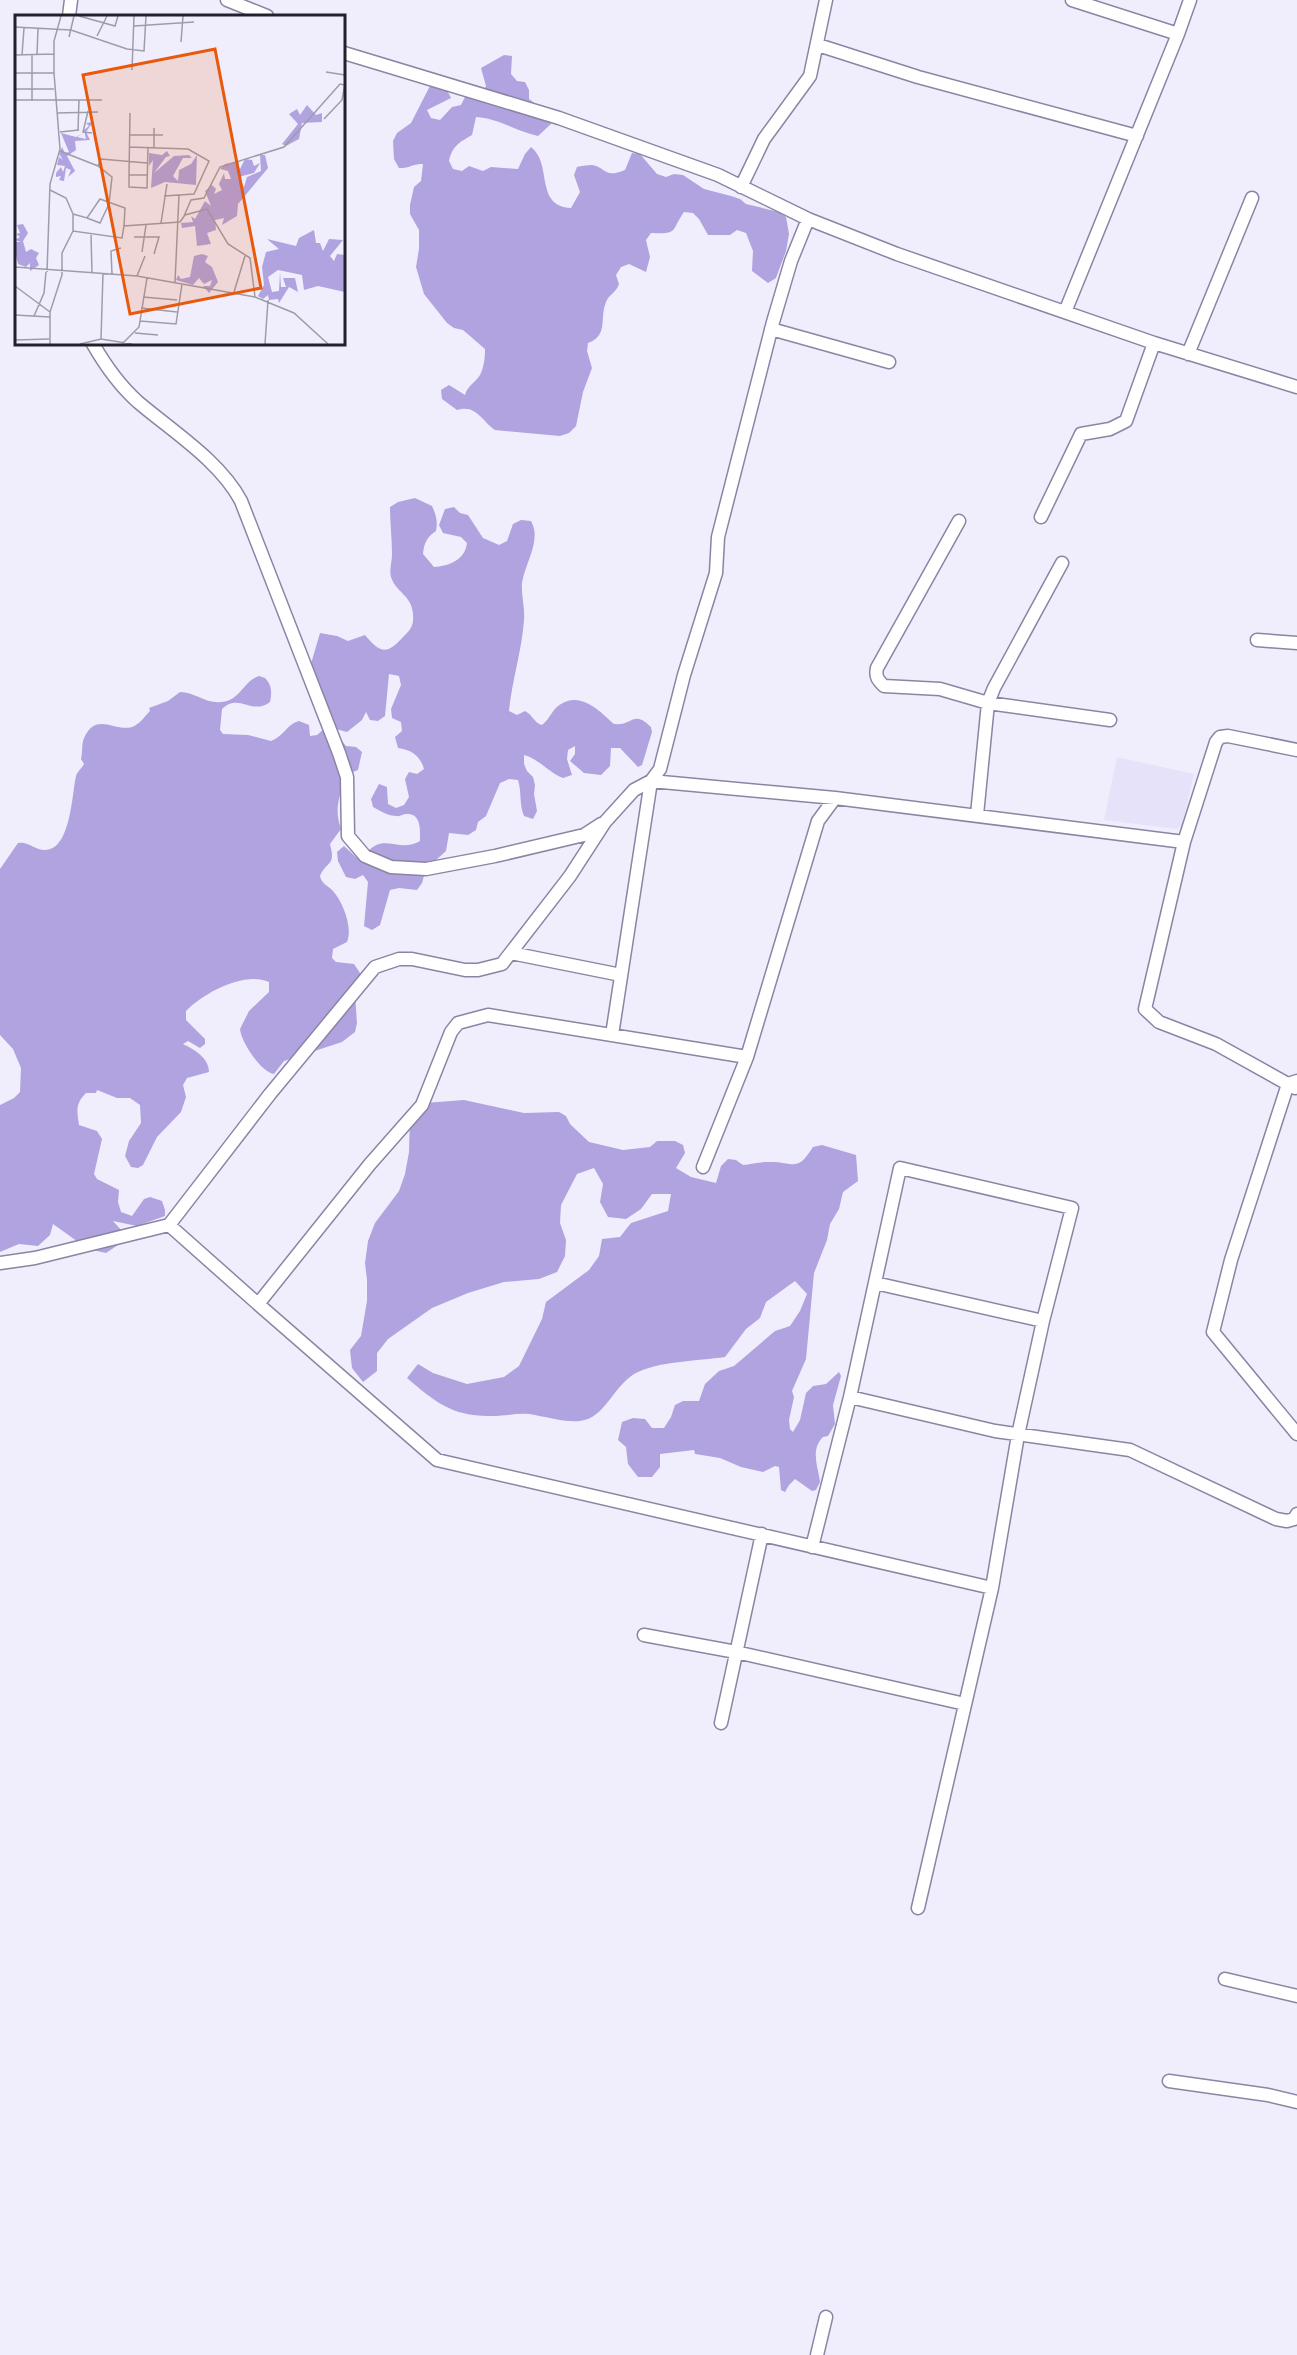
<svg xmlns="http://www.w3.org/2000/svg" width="1297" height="2355" font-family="'Noto Serif',serif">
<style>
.built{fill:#e6e2fa}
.forest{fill:#b0a3e0}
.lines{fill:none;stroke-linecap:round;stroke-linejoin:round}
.minor-casing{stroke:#8b84a3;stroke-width:15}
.minor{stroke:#fff;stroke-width:12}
.inset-road{fill:none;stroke:#9e9ca9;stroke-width:1.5}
.view{fill:#e8590c;fill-opacity:0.15;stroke:#e8590c;stroke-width:3}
.inset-edge{fill:none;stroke:#22202c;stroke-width:3}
</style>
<rect width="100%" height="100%" fill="#f0eefc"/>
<path class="built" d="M 1117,757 L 1194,774 L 1182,825 L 1177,829 L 1104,820 Z"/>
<path class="forest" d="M 504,55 L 512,56 L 511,74 L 517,81 L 525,82 L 529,90 L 529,99 L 550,115 L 551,124 L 538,136 C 515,131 501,119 476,117 L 472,135 C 460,142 452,146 449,161 L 453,169 L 462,171 L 469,166 L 483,171 L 491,167 L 518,169 L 525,154 L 531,147 C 553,164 534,206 571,208 L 580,192 L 574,175 L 577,167 C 581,166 587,165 592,165 C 606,167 604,179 625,170 L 632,153 L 640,154 L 657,174 L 666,177 L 674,174 L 683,175 L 704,189 L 731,196 L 740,199 L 746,204 L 779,212 L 786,217 L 789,234 L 786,251 L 776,278 L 768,283 L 752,271 L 753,251 L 746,233 L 737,230 L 730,235 L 708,235 L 699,219 L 693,213 L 684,212 C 670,232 679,234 651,233 L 646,240 L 650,257 L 646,272 L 629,264 L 621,267 L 616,275 L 619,284 C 616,293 609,294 606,302 C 599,319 609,335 588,343 L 587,351 L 592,368 L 583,392 L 576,426 L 569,433 L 560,436 L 495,430 C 481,420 476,404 457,410 L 442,399 L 441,390 L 449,385 L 465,395 C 468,385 475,383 480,375 C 484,368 485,357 485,349 L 463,330 L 454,328 L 447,323 L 424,294 L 416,267 L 419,249 L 419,230 L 410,214 L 410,205 L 414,187 L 421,181 L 423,164 C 414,163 408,169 399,168 L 394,159 L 393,141 L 397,133 L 411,123 L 432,82 L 447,90 L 451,98 L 427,110 L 431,118 L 440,120 L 452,107 L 461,105 L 465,97 L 482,94 L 486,86 L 481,68 Z
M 415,498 L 432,506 C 436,515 438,521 436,531 C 427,537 424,543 423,554 L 434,567 C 449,566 465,560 467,543 L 461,537 L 443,533 L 439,525 L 445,509 L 454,507 L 460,513 L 468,515 L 483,538 L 499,545 L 507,541 L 513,524 L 521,520 L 531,521 C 542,540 525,563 522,583 C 521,595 525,607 524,620 C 522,650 512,680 509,711 L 517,715 L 525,711 C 533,715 534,723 542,725 C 550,719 552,709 561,704 C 581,691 601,712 614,724 C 633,726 633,709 651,727 L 652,732 L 642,765 L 638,767 L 620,748 L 611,748 L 610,766 L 601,775 L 584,773 L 570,761 L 575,754 L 575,746 L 568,750 L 567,759 L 572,775 L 563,778 C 548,772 539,759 524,755 L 524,764 L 527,771 L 533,777 L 535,785 L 534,794 L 537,811 L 533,819 L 524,816 C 519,805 522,793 518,780 L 509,779 L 500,783 L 486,816 L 478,822 L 476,830 L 468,835 L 449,833 L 446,851 L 426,869 L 422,883 L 417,890 L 399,888 L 390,890 L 380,925 L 372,930 L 364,926 L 368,882 L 363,875 L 355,879 L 346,877 L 338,861 L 337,852 L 344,846 L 356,857 L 364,856 C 383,830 398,854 420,841 C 420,831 422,813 406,814 C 403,814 400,817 397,816 C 388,816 380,811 373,807 L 371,799 L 379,784 L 387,787 L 388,804 L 396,808 L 404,805 L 409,797 L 405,779 L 409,772 L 417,774 L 424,769 C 420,755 411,750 398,748 L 395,737 L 402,731 L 401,722 L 392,718 L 391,709 L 401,685 L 399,676 L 389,674 L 385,716 L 378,721 L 370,720 L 366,712 L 362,720 L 347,732 L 332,728 L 310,667 L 320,633 L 337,636 L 348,641 L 365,635 C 381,654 387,655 404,636 C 409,631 412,628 413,621 C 415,595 397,595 391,577 C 389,569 392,562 392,554 C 392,538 390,523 390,507 L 398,502 Z
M 259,676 L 265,678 C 272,685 272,693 270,702 C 252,716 239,692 222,709 L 220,730 L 223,734 L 248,735 L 271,741 C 283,737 287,724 299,721 L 309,725 L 310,736 L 317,735 L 325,728 L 337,735 L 346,746 L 356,747 L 362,752 L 358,770 L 345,775 C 341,797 333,806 341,829 L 330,844 C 336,867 327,860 320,876 C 322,885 328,885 333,891 C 343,902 353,928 347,942 L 333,949 L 332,958 L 336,962 L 354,964 L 360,973 L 355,995 L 357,1023 L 355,1032 L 342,1042 L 284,1061 L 274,1074 C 261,1072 241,1042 240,1029 L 249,1011 L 269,992 L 269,982 C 244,971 204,993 186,1011 L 186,1020 L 205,1039 L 205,1044 L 200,1048 L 188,1041 L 183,1044 C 195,1050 209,1058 209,1072 L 187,1078 L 183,1085 L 186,1097 L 181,1112 L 157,1137 L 143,1165 L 138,1168 L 131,1167 L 125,1156 L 129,1141 L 141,1123 L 140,1105 L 130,1098 L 117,1098 L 97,1090 L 96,1093 L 86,1093 C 75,1104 77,1111 79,1125 L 97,1131 L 102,1139 L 94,1174 L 97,1179 L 119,1190 L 118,1202 L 121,1212 L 132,1216 L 144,1199 L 150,1197 L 162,1201 L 165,1210 L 165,1216 L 137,1226 L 113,1221 L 122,1231 L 121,1243 L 106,1253 L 88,1249 L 53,1224 L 50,1235 L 38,1246 L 19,1244 L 0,1252 L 0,1105 L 14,1098 L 20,1092 L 21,1068 L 13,1049 L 0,1035 L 0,869 L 18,843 C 28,841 35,850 45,850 C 71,850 72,793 76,776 C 77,772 82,768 84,764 L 81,759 C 83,752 81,743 85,736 C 97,712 115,732 132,727 C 140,724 144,717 150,711 L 149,708 L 168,701 L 180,692 C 194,692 207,704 221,702 C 240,701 243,681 259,676 Z
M 464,1100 L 524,1113 L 559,1112 L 566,1116 L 570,1124 L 589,1142 L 623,1150 L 650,1147 L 657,1141 L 675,1141 L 683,1145 L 685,1153 L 676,1168 L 691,1177 L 716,1183 L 721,1166 L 728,1159 L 736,1160 L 743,1165 C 751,1164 759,1162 768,1162 C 794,1161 796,1174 813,1147 L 822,1145 L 856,1155 L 858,1181 L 843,1192 L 839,1209 L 830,1224 L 827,1240 L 814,1273 L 806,1359 L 792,1391 L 794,1397 L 789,1420 L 790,1429 L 793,1432 L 800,1420 L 806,1393 L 813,1386 L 826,1384 L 839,1372 L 841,1376 L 833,1405 L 835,1424 L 828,1436 L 823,1437 C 810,1450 818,1466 820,1482 L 816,1490 L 812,1491 L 795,1479 L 789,1485 L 785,1492 L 781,1490 L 779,1467 L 775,1466 L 763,1472 L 741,1467 L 720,1458 L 695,1454 L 694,1450 L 660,1454 L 660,1467 L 652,1477 L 638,1477 L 628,1464 L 626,1447 L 618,1440 L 622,1422 L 633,1418 L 645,1419 L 652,1428 L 664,1428 L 671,1417 L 675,1405 L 683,1401 L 699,1401 L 705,1384 L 719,1371 L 734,1366 L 775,1331 L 790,1326 L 800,1311 L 807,1294 L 795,1281 L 766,1302 L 760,1318 L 746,1329 L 725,1357 C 698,1361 657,1361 634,1374 C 613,1387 605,1418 580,1421 C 566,1423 543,1416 529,1414 C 517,1413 505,1416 492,1416 C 453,1417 435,1402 407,1378 L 418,1364 L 433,1373 L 467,1384 L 504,1377 L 519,1366 L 542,1319 L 546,1302 L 589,1270 L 599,1256 L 602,1239 L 620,1237 L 631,1223 L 668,1211 L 671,1194 L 652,1194 L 641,1209 L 626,1219 L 608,1217 L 600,1202 L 603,1184 L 594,1168 L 577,1174 L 561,1205 L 560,1223 L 566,1240 L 565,1256 L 557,1272 L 539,1279 L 504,1282 L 468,1293 L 432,1308 L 388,1339 L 377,1353 L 377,1371 L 363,1382 L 352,1368 L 350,1350 L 361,1336 L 367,1301 L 367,1280 L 365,1263 L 368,1241 L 375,1223 L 399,1191 L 405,1174 L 409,1152 L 410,1114 L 425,1103 Z"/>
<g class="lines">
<defs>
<path id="minor" d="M 227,0 L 267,16
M 1072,0 L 1178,34
M 69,16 L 71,0
M 818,45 L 918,77 L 1137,136
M 344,53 L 559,118 L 718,175 L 808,219 L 897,254 L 1154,343 L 1297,387
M 741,187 L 764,139 L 810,76 L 826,0
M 1065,312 L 1178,34 L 1190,0
M 771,329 L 889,362
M 93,344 C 105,365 119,385 138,402 C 172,431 220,461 241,501 L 339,753 L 347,777 L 348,836 L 365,856 L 391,867 L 426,869 L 495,856 L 584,835 L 601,824
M 1188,354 L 1252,198
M 1041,517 L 1081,434 L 1110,429 L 1126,421 L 1154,343
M 959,521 L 877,668 C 875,677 878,680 884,686 L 940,689 L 988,703 L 1110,720
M 1257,640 L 1297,643
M 977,815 L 988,703 L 994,688 L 1062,563
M 1184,842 L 1145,1009 L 1159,1022 L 1216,1044 L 1295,1088
M 511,953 L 621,975
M 612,1035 L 651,781 L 660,769 L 684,675 L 716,573 L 718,537 L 773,322 L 791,261 L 808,219
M 747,1057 L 488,1015 L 458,1023 L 451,1032 L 422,1105 L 370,1164 L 258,1304 L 437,1460 L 992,1588
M 1297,1081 L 1288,1084 L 1231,1260 L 1213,1332 L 1297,1434
M 703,1167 L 747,1057 L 818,821 L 835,798
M 169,1225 L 258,1304
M 0,1263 L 35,1258 L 169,1225 L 270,1094 L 375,967 L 399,959 L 412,959 L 465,970 L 478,970 L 502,964 L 570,876 L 605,822 L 634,790 L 651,781 L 835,798 L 1184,842 L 1216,742 L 1220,737 L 1228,736 L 1297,750
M 850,1397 L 995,1431 L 1130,1450 L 1276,1519 L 1287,1521 L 1294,1519 L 1297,1514
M 812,1547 L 850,1397 L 900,1168 L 1072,1208 L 1043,1321 L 875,1283
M 644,1635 L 736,1652 L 965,1704
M 721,1723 L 762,1534
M 918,1908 L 992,1588 L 1018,1435 L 1043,1321
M 1225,1979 L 1297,1996
M 1169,2081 L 1268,2095 L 1297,2102
M 817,2355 L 826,2317"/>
</defs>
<use href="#minor" class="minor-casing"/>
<use href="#minor" class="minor"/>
</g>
<g transform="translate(15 15)">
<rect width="330" height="330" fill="#f0eefc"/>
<path d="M 292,90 L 301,100 L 307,98 L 307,107 L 287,108 L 284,124 L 271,131 L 267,129 L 283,109 L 274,99 L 282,94 L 285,100 ZM 78,107 L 71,117 L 75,125 L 60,126 L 61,135 L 52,141 L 60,156 L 53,162 L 56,155 L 51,153 L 49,166 L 44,165 L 46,161 L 41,162 L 41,158 L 46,152 L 48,157 L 50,151 L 42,150 L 44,142 L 48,145 L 44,139 L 47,132 L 50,138 L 54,137 L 46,118 L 61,122 L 68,118 L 62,122 L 71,124 L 69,115 L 74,111 L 71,108 ZM 152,136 L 155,141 L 151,142 L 139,158 L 159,141 L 174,140 L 177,143 L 168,143 L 158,161 L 163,166 L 164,155 L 176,149 L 182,140 L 181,170 L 150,167 L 136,173 L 138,145 L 134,151 L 134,138 L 147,140 ZM 245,140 L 250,140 L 253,153 L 223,189 L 222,201 L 207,210 L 209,203 L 200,205 L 201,215 L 192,218 L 196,229 L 182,231 L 180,211 L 167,213 L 166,208 L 178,207 L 176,201 L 180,204 L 190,186 L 196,191 L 190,176 L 197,170 L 201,174 L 199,179 L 207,175 L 204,169 L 209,158 L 210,164 L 216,164 L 213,156 L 205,154 L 210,149 L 224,146 L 223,151 L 225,154 L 230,144 L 237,145 L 239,151 L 245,148 L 239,158 L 223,162 L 229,172 L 232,162 L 246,156 ZM 8,209 L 13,218 L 8,226 L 11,237 L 16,234 L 24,238 L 21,243 L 24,250 L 15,256 L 15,248 L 11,252 L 3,249 L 0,236 L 0,227 L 6,227 L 0,225 L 5,222 L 1,219 L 5,218 L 2,210 ZM 299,215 L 301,228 L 305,228 L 308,236 L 314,224 L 328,225 L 315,241 L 319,246 L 322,239 L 330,240 L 330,277 L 303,271 L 289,275 L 287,260 L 263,255 L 253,262 L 257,277 L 264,276 L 265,257 L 266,272 L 271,272 L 268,263 L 280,263 L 283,277 L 274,272 L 264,288 L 263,284 L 254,285 L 253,280 L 248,284 L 243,281 L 249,270 L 247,252 L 251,237 L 264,234 L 252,224 L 281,231 L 284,223 ZM 187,239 L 193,241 L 190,247 L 197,252 L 203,267 L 194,278 L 188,271 L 195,271 L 197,265 L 189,269 L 184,263 L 178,270 L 161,265 L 163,260 L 166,264 L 175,262 L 179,241 Z" fill="#b0a3e0"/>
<path class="inset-road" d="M 64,1 L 100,11 L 103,1M 119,11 L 179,7M 0,12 L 56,15 L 112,34 L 129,36 L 131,1M 82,21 L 92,1M 54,22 L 59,1M 166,27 L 168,1M 0,40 L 39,39M 7,40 L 9,13M 17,40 L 17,86M 22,40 L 23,13M 117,55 L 119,1M 311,57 L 330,60M 0,58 L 39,58M 0,74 L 39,74M 0,85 L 87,85M 73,96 L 68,117 L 77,118M 42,98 L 83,97M 309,104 L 327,85 L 330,69M 63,115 L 64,85M 45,117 L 64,115M 115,120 L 148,120M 114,132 L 173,134 L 194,146 L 179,179 L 149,181M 139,133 L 139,113M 45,136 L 83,151 L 97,162 L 94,189 L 85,208 L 72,203M 83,151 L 86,144 L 132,148M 114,160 L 115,98M 132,160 L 114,160 L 114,172 L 132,173 L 133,132M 35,175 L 51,183 L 58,199M 169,201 L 176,185 L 189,183 L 205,152 L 269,132 L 325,69 L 330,70M 146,208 L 152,169M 58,216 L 58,199 L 72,203 L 85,184 L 110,193 L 109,211M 76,220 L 77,258M 119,222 L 144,222 L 139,239M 127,237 L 131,210M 0,252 L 122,261 L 240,282 L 279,298 L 313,329M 32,257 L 35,169 L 45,134 L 39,58 L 39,26 L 46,1M 97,259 L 96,236 L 106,233M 122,261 L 130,241M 160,267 L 164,180M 0,271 L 35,297M 219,277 L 230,241M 128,282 L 162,285M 126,293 L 162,297M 0,300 L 35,302M 19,301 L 29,278 L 31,257M 125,306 L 161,309 L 167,269M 120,318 L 143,320M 86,324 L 88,258M 0,325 L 34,324M 35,329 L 35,297 L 47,260 L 47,238 L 58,216 L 107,223 L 109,211 L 165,207 L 170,200 L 192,194 L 213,229 L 235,243 L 240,282M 65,329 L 86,324 L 117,329M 107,329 L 124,312 L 132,263M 250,329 L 253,285"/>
<path class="view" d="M 200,34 L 246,273 L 115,299 L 68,60 Z"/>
<rect width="330" height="330" class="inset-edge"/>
</g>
</svg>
